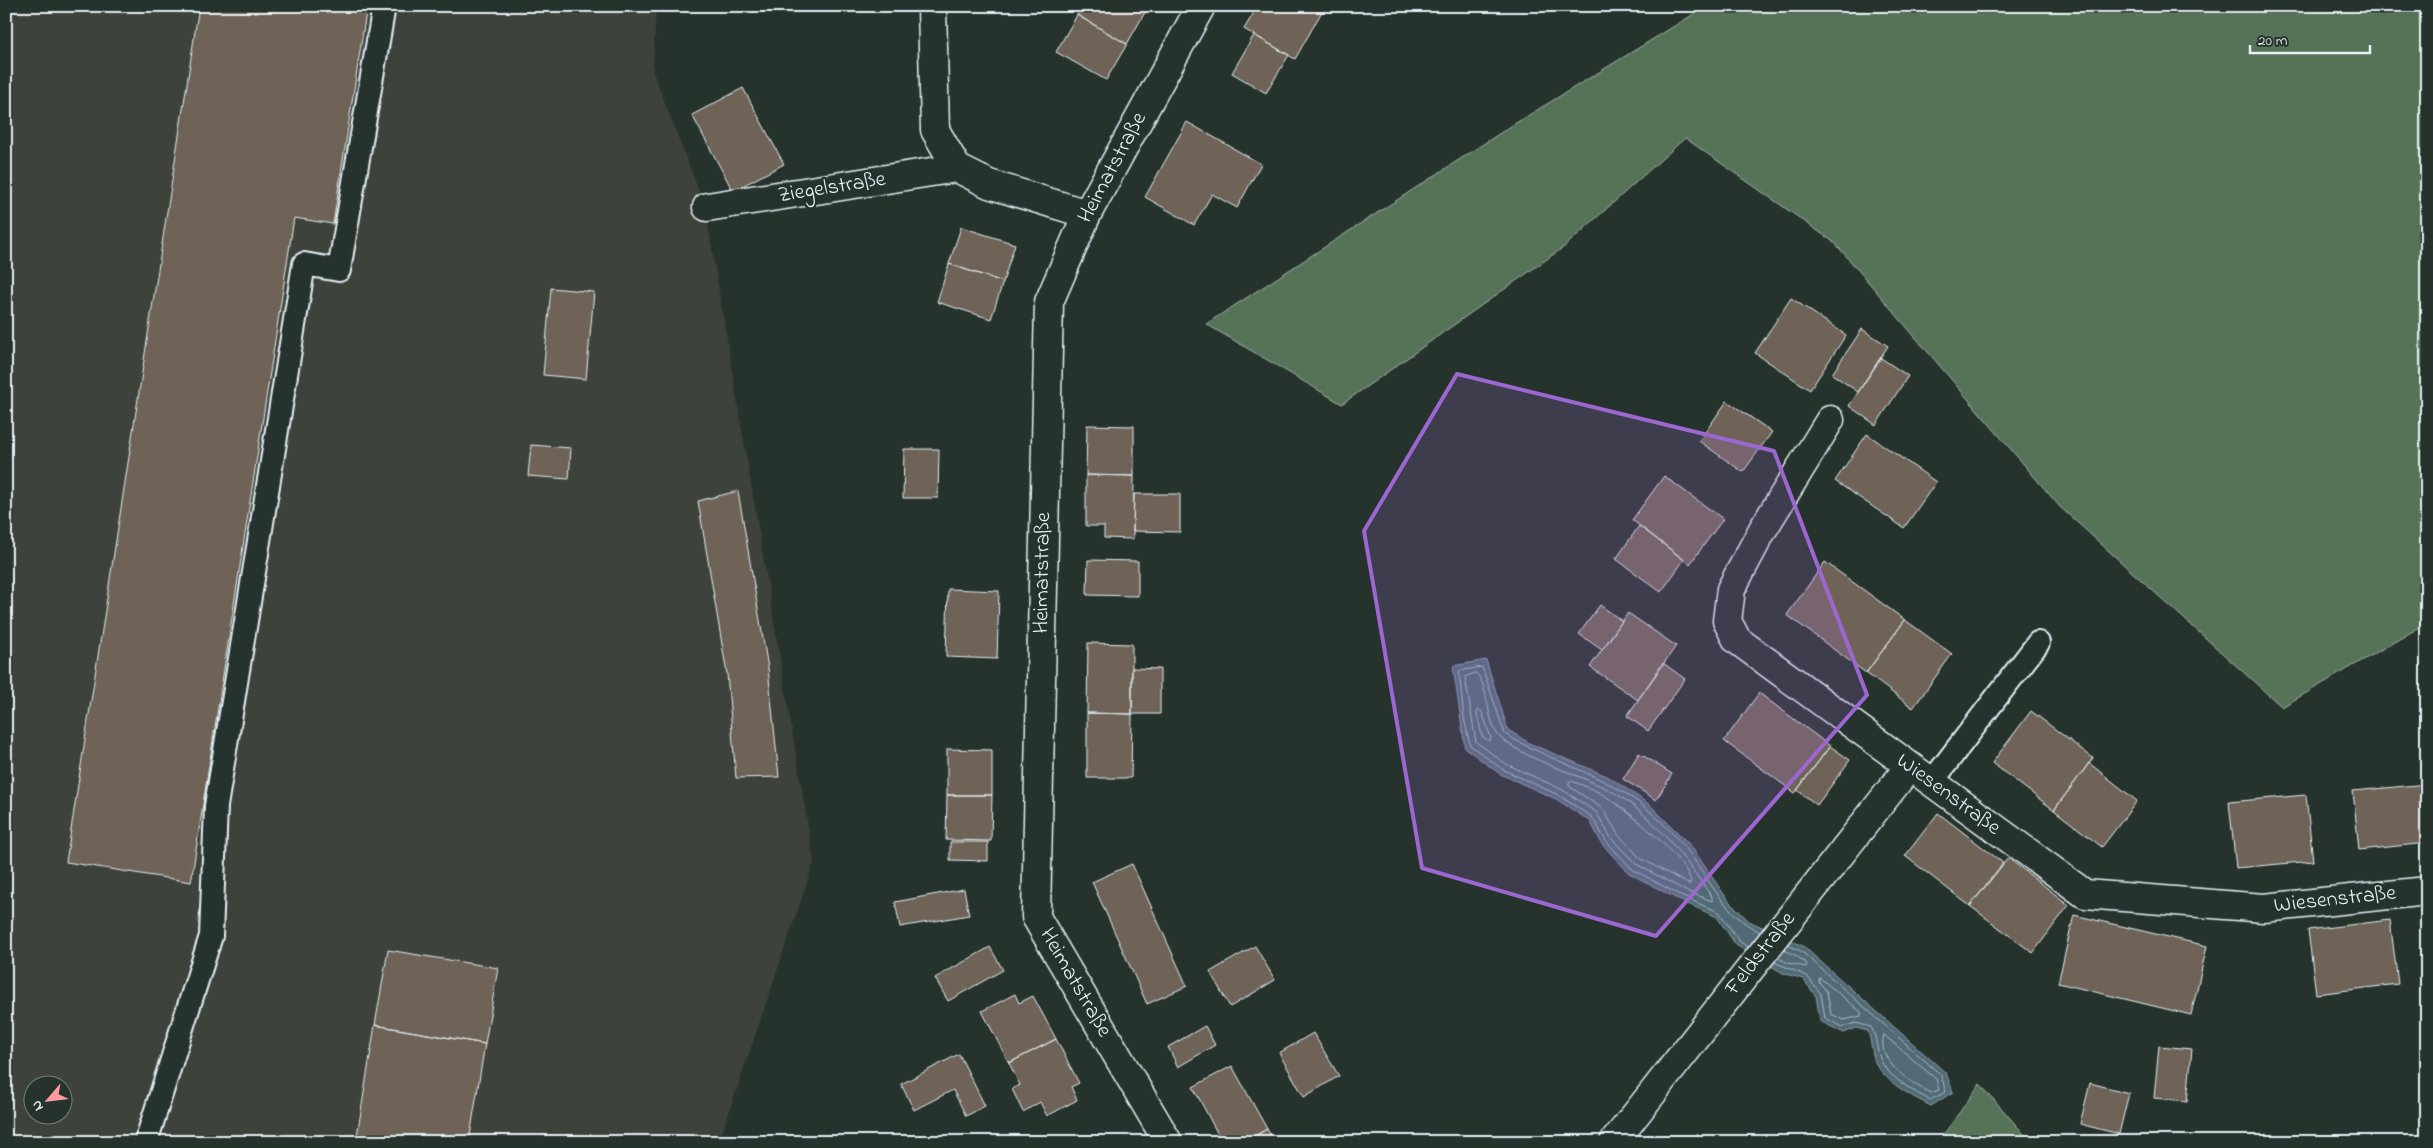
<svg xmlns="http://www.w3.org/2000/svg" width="2433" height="1148" font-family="'Indie Flower',sans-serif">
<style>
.built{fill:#3c423a;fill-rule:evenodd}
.green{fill:#577359;stroke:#a0b2a8}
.water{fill:#516a76;stroke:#8da0aa}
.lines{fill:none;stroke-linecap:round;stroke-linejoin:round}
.shore{stroke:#acbbc4;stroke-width:1}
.building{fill:#6e6457;stroke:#e8f1f8}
.service-casing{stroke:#e8f1f8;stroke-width:26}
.minor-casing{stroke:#e8f1f8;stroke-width:31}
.service{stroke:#26332d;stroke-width:22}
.minor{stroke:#26332d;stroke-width:28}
.marked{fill:#9c67d0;fill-opacity:0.2;stroke:#9c67d0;stroke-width:4;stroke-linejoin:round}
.labels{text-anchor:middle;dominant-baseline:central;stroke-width:4.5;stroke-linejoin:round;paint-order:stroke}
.street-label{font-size:22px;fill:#e8f1f8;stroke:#26332d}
</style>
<rect width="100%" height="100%" fill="#26332d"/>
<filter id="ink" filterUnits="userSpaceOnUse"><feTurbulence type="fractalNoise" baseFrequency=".02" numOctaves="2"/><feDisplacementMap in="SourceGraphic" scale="10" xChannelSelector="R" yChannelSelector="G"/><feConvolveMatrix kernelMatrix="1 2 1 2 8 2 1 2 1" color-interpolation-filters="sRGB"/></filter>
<g filter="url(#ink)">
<path class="built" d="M 6,6 L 656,6 L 653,72 L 705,207 L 814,862 L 719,1142 L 6,1142 ZM 32,1086 L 62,1086 L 62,1116 L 32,1116 Z"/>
<path class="green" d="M 1707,6 L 2427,6 L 2427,623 L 2282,707 L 2060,507 L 1835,243 L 1685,138 L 1564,247 L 1342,404 L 1206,324 L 1511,126 Z
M 1980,1084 L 2031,1142 L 1938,1142 Z"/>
<path class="water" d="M 1486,660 L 1508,730 L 1531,744 L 1609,777 L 1650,805 L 1690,845 L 1728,900 L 1749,921 L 1803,946 L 1946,1073 L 1953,1092 L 1931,1106 C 1911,1096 1886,1083 1875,1062 C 1872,1054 1871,1040 1868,1031 L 1856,1028 L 1844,1033 L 1820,1021 L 1816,996 L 1803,979 L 1783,973 L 1736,945 L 1717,917 L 1681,901 L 1629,873 L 1602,844 L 1590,821 L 1556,799 L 1500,774 L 1465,748 L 1453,666 Z"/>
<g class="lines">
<path class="shore" d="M 1476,673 C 1490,686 1486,728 1502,739 C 1530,761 1569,771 1601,786 C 1647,806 1684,857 1712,897 L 1712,901 L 1686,891 L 1636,864 L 1611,838 L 1596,812 L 1561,789 L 1506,764 L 1476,742 L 1465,677 Z
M 1479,710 L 1482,712 L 1491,738 L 1489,741 L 1482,736 L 1477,713 Z
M 1572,781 C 1581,785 1591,788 1600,793 C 1621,804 1690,861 1691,883 L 1688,884 L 1640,858 L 1617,833 L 1603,809 L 1569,786 L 1569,782 Z
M 1748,947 L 1739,941 L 1719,912 L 1683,897 L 1632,869 L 1606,841 L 1592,817 L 1558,795 L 1502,769 L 1470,745 L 1464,718 L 1459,671 L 1482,667 L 1505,734 C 1551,762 1605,774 1647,809 C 1661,821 1676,836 1687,850 C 1709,879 1726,916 1760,932
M 1778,958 L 1788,963 L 1806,967 L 1807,964 L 1797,956 L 1784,950
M 1774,962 L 1807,976 L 1821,994 L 1825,1018 L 1843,1027 L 1856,1023 L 1871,1027 C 1877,1037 1876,1047 1880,1058 C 1886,1076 1914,1092 1930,1100 L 1946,1092 L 1941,1075 L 1801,951 L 1788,945
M 1820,978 L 1861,1012 L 1861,1016 L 1844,1020 L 1831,1014 L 1827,992 L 1819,982 Z
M 1884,1035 L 1936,1079 L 1939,1090 L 1930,1093 C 1911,1083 1875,1061 1884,1035 Z"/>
</g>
<path class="building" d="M 199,6 L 367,6 L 333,224 L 294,218 L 191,882 L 66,862 Z
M 1082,6 L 1147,6 L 1148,7 L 1127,44 L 1077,15 Z
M 1258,6 L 1325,6 L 1295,59 L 1244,29 Z
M 1077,15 L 1127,44 L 1106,80 L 1056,52 Z
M 1254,35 L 1289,55 L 1266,93 L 1232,73 Z
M 743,88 L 784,164 L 733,191 L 692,115 Z
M 1187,122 L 1261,164 L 1237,208 L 1212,194 L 1194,225 L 1145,197 Z
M 961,227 L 1015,244 L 1003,282 L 949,264 Z
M 949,264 L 1003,282 L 991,319 L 937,302 Z
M 551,288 L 594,292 L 586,379 L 543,375 Z
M 1791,298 L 1846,335 L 1810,390 L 1755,353 Z
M 1862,329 L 1888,346 L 1858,392 L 1832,374 Z
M 1881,358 L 1908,376 L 1876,425 L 1849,406 Z
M 1727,401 L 1772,432 L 1743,472 L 1699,441 Z
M 1087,425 L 1134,426 L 1134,476 L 1086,475 Z
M 1867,434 L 1936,482 L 1904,528 L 1835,481 Z
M 531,445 L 571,448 L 569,479 L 528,476 Z
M 904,449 L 939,449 L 938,498 L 903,498 Z
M 1086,475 L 1134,476 L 1133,539 L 1104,538 L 1104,526 L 1086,526 Z
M 1664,476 L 1723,519 L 1690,564 L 1632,520 Z
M 738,491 L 768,668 L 779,777 L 736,778 L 727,674 L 698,501 Z
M 1134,494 L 1180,494 L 1180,532 L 1133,531 Z
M 1639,526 L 1684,560 L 1661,592 L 1616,559 Z
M 1088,560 L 1138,561 L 1138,596 L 1087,595 Z
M 1825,562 L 1905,620 L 1866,673 L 1787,615 Z
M 948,589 L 999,591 L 997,659 L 946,657 Z
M 1600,605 L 1622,621 L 1602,650 L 1579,634 Z
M 1628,613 L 1676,646 L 1638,700 L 1590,667 Z
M 1905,620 L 1952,654 L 1913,708 L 1866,673 Z
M 1088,643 L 1132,644 L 1132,714 L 1087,713 Z
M 1663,663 L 1685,679 L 1648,731 L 1627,716 Z
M 1132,668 L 1160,669 L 1160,714 L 1132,714 Z
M 1759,693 L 1830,746 L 1795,793 L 1724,741 Z
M 2031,711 L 2093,758 L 2054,810 L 1992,763 Z
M 1087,713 L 1132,714 L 1131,778 L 1087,778 Z
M 1830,746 L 1850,760 L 1817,805 L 1797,790 Z
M 947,749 L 992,750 L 992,795 L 947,795 Z
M 1639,753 L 1672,774 L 1656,800 L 1623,779 Z
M 2089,763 L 2137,801 L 2102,847 L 2054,810 Z
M 2427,784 L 2427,843 L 2359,850 L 2353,791 Z
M 947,795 L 992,795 L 991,841 L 946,840 Z
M 2306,795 L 2313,861 L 2236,868 L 2229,802 Z
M 1938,813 L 2003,863 L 1970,906 L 1905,856 Z
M 950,842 L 988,842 L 988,861 L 950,860 Z
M 2008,858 L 2069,905 L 2033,953 L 1970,906 Z
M 1132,864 L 1187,986 L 1147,1004 L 1092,882 Z
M 964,889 L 969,915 L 900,927 L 895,902 Z
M 2074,915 L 2207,946 L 2191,1015 L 2058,983 Z
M 2390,920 L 2398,984 L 2316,994 L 2308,930 Z
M 1255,946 L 1275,980 L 1230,1007 L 1210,972 Z
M 990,947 L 1003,970 L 948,1001 L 935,978 Z
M 388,950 L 498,968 L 485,1044 L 375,1025 Z
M 1015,994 L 1019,1003 L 1033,996 L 1056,1039 L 1009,1063 L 982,1011 Z
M 375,1025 L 485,1044 L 469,1142 L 356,1142 Z
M 1205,1026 L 1215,1045 L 1178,1067 L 1168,1047 Z
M 1313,1033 L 1339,1076 L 1304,1097 L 1279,1053 Z
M 1056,1039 L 1079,1083 L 1071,1087 L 1077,1100 L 1047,1116 L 1040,1102 L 1023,1112 L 1012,1089 L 1020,1085 L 1009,1063 Z
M 2159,1046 L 2192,1049 L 2187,1101 L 2154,1098 Z
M 959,1054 L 985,1106 L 966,1116 L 953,1090 L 914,1110 L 901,1084 Z
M 1232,1066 L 1267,1129 L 1244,1142 L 1222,1142 L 1193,1087 Z
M 2090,1083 L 2129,1093 L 2119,1134 L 2080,1124 Z
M 1267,1129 L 1274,1142 L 1244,1142 Z"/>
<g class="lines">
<defs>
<path id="service" d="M 1931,783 L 2038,643
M 146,1142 L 211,936 L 216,806 L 304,264 L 339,270 L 384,6"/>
<path id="minor" d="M 932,6 L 935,130 L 957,168 L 989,184 L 1087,214
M 707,207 L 957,168
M 1830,420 L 1763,529 L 1731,589 L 1727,621 L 1737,640 L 2085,894 L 2264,908 L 2427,891
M 1168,1142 L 1036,917 L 1049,302 L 1087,214 L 1201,6
M 1614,1142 L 1909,767"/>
</defs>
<use href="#service" class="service-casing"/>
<use href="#minor" class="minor-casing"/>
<use href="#service" class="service"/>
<use href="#minor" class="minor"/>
</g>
</g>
<path class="marked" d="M 1457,374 L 1774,451 L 1867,695 L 1656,936 L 1422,868 L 1364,531 Z"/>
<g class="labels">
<g class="street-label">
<text transform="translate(1113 168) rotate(-62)">Heimatstraße</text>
<text transform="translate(832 188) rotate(-9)">Ziegelstraße</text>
<text transform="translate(1043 573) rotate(-89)">Heimatstraße</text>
<text transform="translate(1948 795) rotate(36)">Wiesenstraße</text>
<text transform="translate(2335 900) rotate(-6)">Wiesenstraße</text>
<text transform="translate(1761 954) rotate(-52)">Feldstraße</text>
<text transform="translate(1075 983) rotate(60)">Heimatstraße</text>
</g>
</g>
<rect width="2433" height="1148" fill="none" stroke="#26332d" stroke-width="25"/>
<rect x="12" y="12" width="2408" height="1123" fill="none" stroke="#e8f1f8" stroke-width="2" filter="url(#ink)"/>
<g transform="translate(48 1100) rotate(242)"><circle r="24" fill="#26332d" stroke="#747f7e"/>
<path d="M0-4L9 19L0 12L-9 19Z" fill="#ff9aa2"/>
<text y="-8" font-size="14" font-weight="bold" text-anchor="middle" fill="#e8f1f8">N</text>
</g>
<path d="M2250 45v8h120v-8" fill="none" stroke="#e8f1f8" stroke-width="2.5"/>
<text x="2258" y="45" font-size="15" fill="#e8f1f8" stroke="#26332d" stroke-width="4" paint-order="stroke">20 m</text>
</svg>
